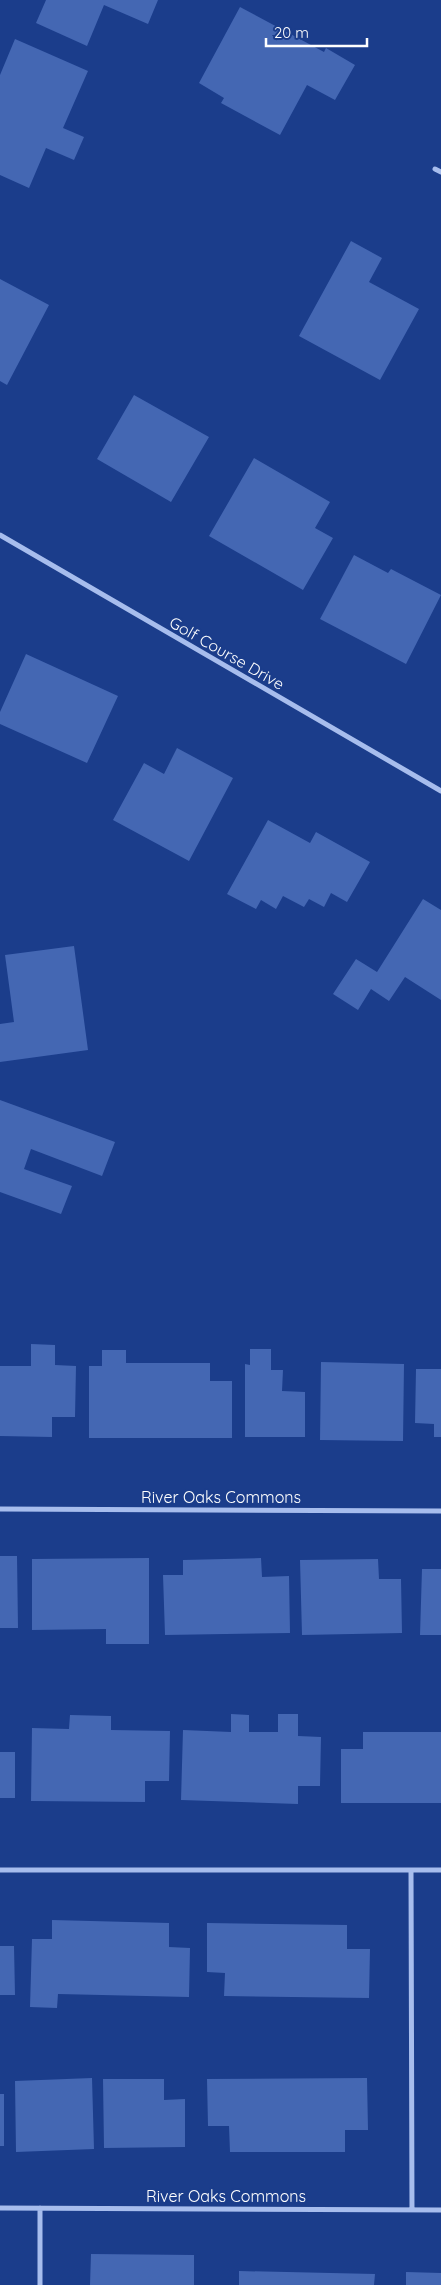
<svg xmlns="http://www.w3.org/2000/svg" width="441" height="2285" font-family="Quicksand,sans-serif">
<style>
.building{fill:#4467b3}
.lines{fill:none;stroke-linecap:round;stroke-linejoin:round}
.street{stroke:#a7bded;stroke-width:5}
.labels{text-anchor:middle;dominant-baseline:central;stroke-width:4;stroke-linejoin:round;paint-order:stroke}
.street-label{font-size:16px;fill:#fff;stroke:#1b3d8b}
</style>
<rect width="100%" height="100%" fill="#1b3d8b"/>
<path class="building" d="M 46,0 L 158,0 L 148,24 L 104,5 L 87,46 L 36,23 Z
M 240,7 L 324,52 L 326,48 L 355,65 L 335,100 L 307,85 L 280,135 L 221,103 L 224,98 L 199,83 Z
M 15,39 L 88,71 L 63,128 L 84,137 L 74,160 L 46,148 L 29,188 L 0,175 L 0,75 Z
M 351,241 L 382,258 L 369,282 L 419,309 L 380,380 L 299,336 Z
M 0,279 L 49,305 L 7,385 L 0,381 Z
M 134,395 L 209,437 L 171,502 L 97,459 Z
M 254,458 L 330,502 L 315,528 L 333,538 L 303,590 L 209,536 Z
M 354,555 L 388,573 L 391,569 L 441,595 L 406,664 L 320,619 Z
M 26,654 L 118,696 L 87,763 L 0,724 L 0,712 Z
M 177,748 L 233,778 L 189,861 L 113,820 L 144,763 L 164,774 Z
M 268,820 L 310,843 L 316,832 L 370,862 L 347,902 L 331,893 L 324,907 L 309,899 L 304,907 L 283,896 L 276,909 L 261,900 L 256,909 L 227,894 Z
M 423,899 L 441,910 L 441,1000 L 405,977 L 389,1001 L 371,989 L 358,1010 L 333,994 L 356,959 L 377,972 Z
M 74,946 L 88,1050 L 0,1062 L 0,1024 L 14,1022 L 5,955 Z
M 0,1100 L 115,1142 L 102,1176 L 31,1149 L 24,1169 L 72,1186 L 61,1214 L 0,1192 Z
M 31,1344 L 55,1345 L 55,1365 L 76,1366 L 75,1417 L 52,1417 L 52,1437 L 0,1436 L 0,1366 L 31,1366 Z
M 250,1349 L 271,1349 L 271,1370 L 283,1370 L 282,1391 L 305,1392 L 305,1437 L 245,1437 L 245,1364 L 250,1365 Z
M 102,1350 L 126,1350 L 126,1363 L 210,1363 L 210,1381 L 232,1381 L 232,1438 L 89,1438 L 89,1366 L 102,1366 Z
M 321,1362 L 404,1364 L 403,1441 L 320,1440 Z
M 416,1369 L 441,1369 L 441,1437 L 434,1437 L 434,1424 L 415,1423 Z
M 0,1556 L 17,1556 L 18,1628 L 0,1628 Z
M 149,1558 L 149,1644 L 106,1644 L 106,1629 L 32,1630 L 32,1559 Z
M 261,1558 L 262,1577 L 289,1576 L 290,1633 L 165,1635 L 163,1575 L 183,1575 L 183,1560 Z
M 378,1559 L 379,1579 L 401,1579 L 402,1633 L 302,1635 L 300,1560 Z
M 422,1569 L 441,1569 L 441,1635 L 420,1635 Z
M 231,1714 L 249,1715 L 249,1732 L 278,1732 L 278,1714 L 298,1714 L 298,1736 L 321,1737 L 320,1786 L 298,1786 L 298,1804 L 181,1800 L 183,1730 L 231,1732 Z
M 70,1715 L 111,1716 L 111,1730 L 170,1731 L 169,1781 L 145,1781 L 145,1802 L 31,1801 L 32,1728 L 69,1729 Z
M 363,1732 L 441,1732 L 441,1803 L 341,1803 L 341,1749 L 363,1749 Z
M 0,1752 L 15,1752 L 15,1798 L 0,1798 Z
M 52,1920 L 169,1923 L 169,1947 L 190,1948 L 189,1997 L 58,1994 L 57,2008 L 30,2007 L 32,1939 L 52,1939 Z
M 207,1923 L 347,1925 L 347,1949 L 370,1949 L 369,1998 L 224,1996 L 225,1973 L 207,1972 Z
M 0,1946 L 14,1946 L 15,1995 L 0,1995 Z
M 92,2078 L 94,2149 L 16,2152 L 15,2081 Z
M 367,2078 L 368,2130 L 345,2130 L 345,2152 L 230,2152 L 229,2126 L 208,2126 L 207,2079 Z
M 103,2079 L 164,2079 L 164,2100 L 185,2099 L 185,2147 L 104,2148 Z
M 0,2094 L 4,2094 L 4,2146 L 0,2146 Z
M 91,2254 L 194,2255 L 194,2285 L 90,2285 Z
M 239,2271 L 375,2274 L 374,2285 L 239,2285 Z
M 406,2272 L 441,2273 L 441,2285 L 406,2285 Z"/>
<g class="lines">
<path class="street" d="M 435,169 L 441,172
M 0,535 L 441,791
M 0,1509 L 441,1511
M 0,1870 L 441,1870
M 411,1870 L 412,2210
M 0,2208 L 441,2210
M 40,2285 L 40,2208"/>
</g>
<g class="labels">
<g class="street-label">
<text transform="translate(227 653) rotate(30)">Golf Course Drive</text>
<text x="221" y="1497">River Oaks Commons</text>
<text x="226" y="2196">River Oaks Commons</text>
</g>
</g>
<path d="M266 38v8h101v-8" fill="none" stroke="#ffffff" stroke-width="2.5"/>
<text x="274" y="38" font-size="15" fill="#ffffff" stroke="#1b3d8b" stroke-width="4" paint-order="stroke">20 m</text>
</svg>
